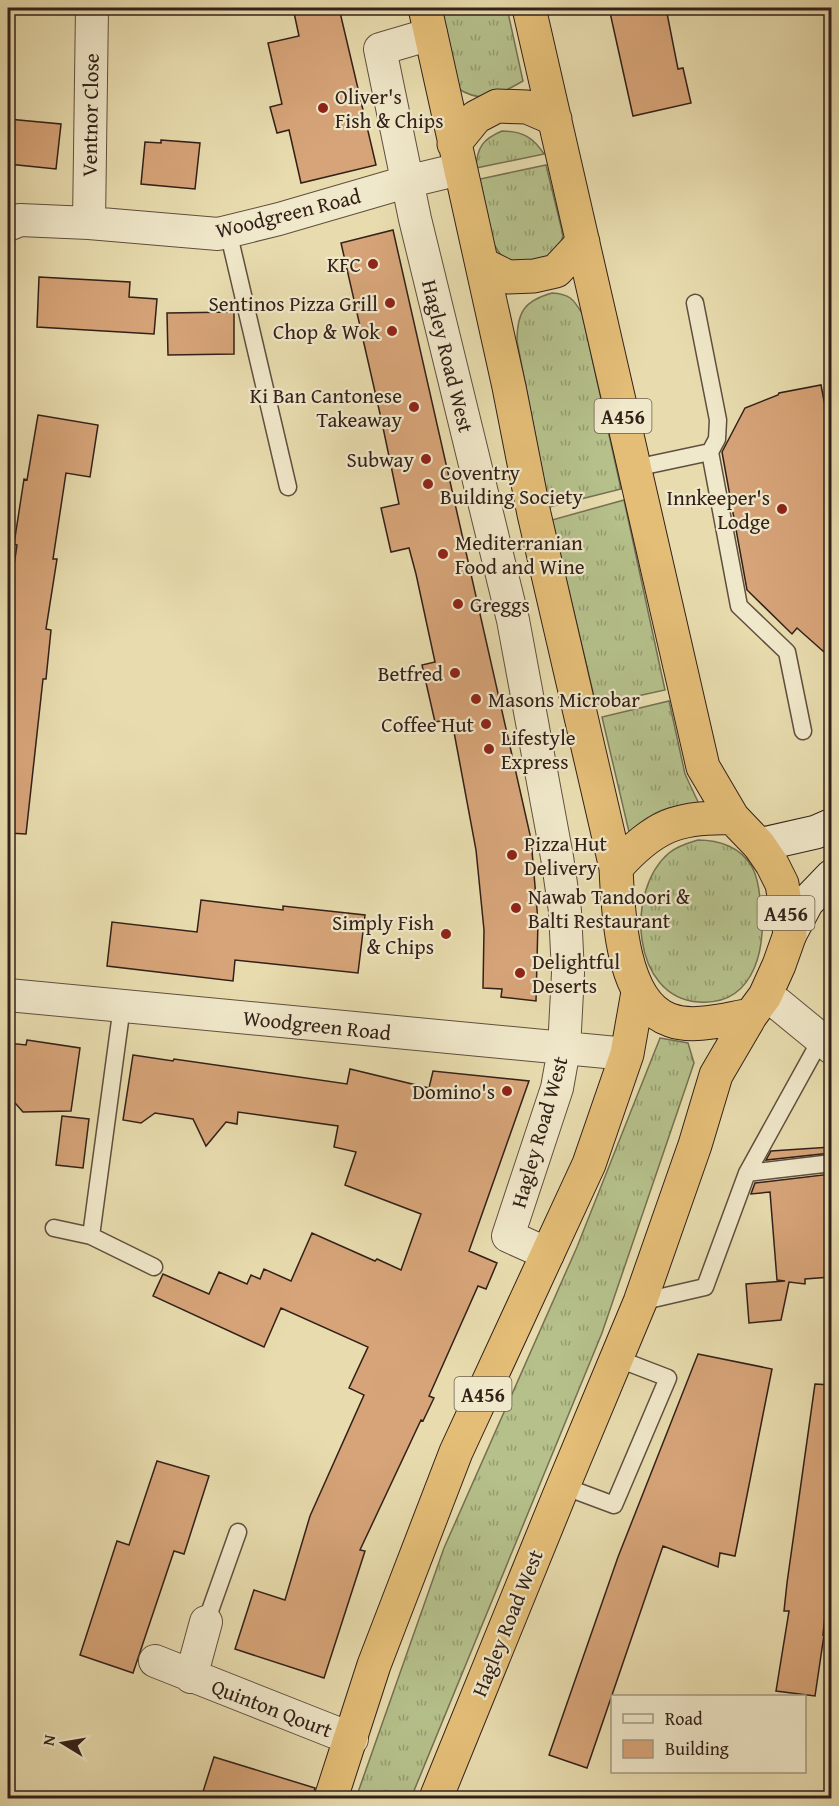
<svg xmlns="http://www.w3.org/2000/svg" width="839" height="1806" font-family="'Gentium Book Plus',serif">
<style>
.grass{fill:url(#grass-tufts);stroke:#747052;stroke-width:1.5}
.building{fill:#d6a478;stroke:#322019;stroke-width:1.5}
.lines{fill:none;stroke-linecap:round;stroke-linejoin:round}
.lane-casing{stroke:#604f3e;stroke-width:19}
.street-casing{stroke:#604f3e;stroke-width:34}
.secondary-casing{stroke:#322019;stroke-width:35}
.highway-casing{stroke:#322019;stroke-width:35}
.lane{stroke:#f0e8ca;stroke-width:16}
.street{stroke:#f0e8ca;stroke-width:32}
.secondary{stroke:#f0e8ca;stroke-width:33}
.highway{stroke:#e4be77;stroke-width:33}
.poi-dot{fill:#8f2418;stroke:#f0e8ca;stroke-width:2}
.labels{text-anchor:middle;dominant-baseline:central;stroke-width:4.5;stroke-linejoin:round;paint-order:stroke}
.shield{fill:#f0e8ca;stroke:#6b5c4e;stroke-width:1.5}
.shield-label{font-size:20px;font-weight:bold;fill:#322019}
.poi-label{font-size:21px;fill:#322019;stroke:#f0e8ca;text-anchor:end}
.street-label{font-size:21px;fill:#322019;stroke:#f0e8ca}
</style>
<defs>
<pattern id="grass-tufts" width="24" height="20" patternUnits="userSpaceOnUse" patternTransform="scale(1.5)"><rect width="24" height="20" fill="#b5c08b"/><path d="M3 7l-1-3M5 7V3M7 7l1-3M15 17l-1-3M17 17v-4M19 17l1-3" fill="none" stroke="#949c71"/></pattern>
</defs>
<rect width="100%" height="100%" fill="#e8dcae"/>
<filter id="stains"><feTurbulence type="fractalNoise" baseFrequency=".00333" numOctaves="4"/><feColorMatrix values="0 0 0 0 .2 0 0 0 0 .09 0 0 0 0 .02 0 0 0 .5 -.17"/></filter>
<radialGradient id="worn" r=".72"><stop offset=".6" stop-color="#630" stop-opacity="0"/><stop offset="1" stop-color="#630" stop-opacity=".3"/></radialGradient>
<path class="grass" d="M 441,8 L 507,8 L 523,81 C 498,95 484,105 457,88 Z
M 502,131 C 522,131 533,137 544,154 L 476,168 C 477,147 483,139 502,131 Z
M 546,165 L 563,235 L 560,248 L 543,269 L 504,260 L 493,243 L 480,179 Z
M 552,293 C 570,294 573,299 582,313 L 621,489 L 549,507 L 517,341 C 517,312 524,301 552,293 Z
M 624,500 L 665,690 L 596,705 L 552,520 Z
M 669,701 L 685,774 L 699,804 C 666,806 655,810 629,832 L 602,717 Z
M 698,840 C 719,840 741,847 752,867 C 757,876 759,888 760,898 C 768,942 757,1006 699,1002 C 631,998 625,890 669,853 C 677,846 688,843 698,840 Z
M 660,1038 L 688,1043 L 694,1063 L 602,1333 L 411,1798 L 356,1798 L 444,1548 L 577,1247 Z"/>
<path class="building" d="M 293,8 L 339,8 L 376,165 L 301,183 L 289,130 L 277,133 L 270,107 L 282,104 L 268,43 L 299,36 Z
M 609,8 L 666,8 L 678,69 L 683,68 L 691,103 L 633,116 Z
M 8,119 L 61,124 L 56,169 L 8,164 Z
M 161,140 L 200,143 L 195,189 L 141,184 L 145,142 L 161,143 Z
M 393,230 L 531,839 L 538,921 L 536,1001 L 501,997 L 502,989 L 483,988 L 484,930 L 476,850 L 454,732 L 450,719 L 435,722 L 422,665 L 435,662 L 416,574 L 409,548 L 391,552 L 381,508 L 399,504 L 381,418 L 341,243 Z
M 39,277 L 130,282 L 129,297 L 157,299 L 154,334 L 37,327 Z
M 234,312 L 234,354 L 168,355 L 167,313 Z
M 821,385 L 831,437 L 831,630 L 824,652 L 797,628 L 792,634 L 747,590 L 722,452 L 745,408 L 778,395 L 779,393 Z
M 38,415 L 98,425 L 90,477 L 66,473 L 53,559 L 57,559 L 46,629 L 51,630 L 46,679 L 43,679 L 26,834 L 8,833 L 8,606 L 17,545 L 14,544 L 24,479 L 27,480 Z
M 201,900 L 283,910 L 283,906 L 365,915 L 358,973 L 235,960 L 233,981 L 107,966 L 112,922 L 197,932 Z
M 27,1040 L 80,1048 L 71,1111 L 23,1112 L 8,1095 L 8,1043 L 26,1045 Z
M 133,1055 L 173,1061 L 174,1059 L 347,1084 L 350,1069 L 429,1088 L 433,1071 L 529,1081 L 469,1251 L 497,1263 L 486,1289 L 478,1286 L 429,1396 L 434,1398 L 423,1421 L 421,1420 L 360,1550 L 365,1551 L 324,1678 L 235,1649 L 254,1590 L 285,1600 L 310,1516 L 364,1395 L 349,1388 L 368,1347 L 281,1308 L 264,1347 L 153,1296 L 163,1274 L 209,1294 L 219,1272 L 247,1284 L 251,1275 L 260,1279 L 264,1269 L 291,1281 L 312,1233 L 375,1261 L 377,1259 L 401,1270 L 421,1214 L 345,1185 L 356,1152 L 334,1147 L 338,1126 L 238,1112 L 237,1124 L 226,1122 L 206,1146 L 193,1119 L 155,1113 L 141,1123 L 123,1120 Z
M 62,1116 L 89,1119 L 83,1168 L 56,1165 Z
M 831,1147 L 831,1153 L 766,1160 L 771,1151 Z
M 831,1174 L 831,1277 L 805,1279 L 805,1284 L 789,1282 L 781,1320 L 749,1323 L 746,1284 L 785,1281 L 777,1280 L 770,1192 L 751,1194 L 755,1183 Z
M 698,1354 L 772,1369 L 735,1556 L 720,1553 L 718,1567 L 663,1546 L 587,1768 L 549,1755 L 618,1557 Z
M 815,1384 L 831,1385 L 831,1556 L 823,1635 L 824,1635 L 815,1696 L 776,1691 L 789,1611 L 784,1611 L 787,1583 Z
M 157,1461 L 209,1476 L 184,1554 L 174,1551 L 133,1673 L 80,1655 L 117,1541 L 129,1545 Z
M 214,1757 L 315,1788 L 313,1798 L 201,1798 Z"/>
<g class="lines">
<defs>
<path id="lane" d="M 228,231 L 288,487
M 710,452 L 739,606 L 787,652 L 803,731
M 635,468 L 710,452 L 717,439 L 718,420 L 695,303
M 122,1006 L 91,1236 L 154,1267
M 747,1173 L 832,1163
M 54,1228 L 91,1236
M 640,1302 L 705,1287 L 747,1173 L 821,1039
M 563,1486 L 614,1505 L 668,1378 L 616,1358
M 206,1622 L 238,1532"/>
<path id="street" d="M 431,34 L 380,49 L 415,219 L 513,620 L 557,857 L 565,911 L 568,973 L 564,1049 L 557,1088 L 508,1236 L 548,1254
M 89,223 L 92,8
M 8,225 L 20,220 L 89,223 L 218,234 L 279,219 L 406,182 L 460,169
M 8,995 L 627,1054
M 765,996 L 777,1003 L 832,1048
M 155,1661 L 352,1739
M 191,1677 L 206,1622"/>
<path id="secondary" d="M 759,845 L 816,832 L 832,825
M 790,934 L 807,902 L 832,876"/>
<path id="highway" d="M 425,8 L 509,387 L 534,514 L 616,868 C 618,911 621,1003 670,1020 C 694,1029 726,1019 751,1015
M 454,144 L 476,117 L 497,106 L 527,107 L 555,119
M 482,264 L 508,277 L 534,276 L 556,271 L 583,242
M 616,868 C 653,826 678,816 733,818
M 331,1798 L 374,1665 L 456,1452 L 589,1164 L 627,1054 L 638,992
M 436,1798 L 559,1496 L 640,1302 L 695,1145 L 716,1075 L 751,1015 L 765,996 L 779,965 L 790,934 L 782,884 L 772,864 L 759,845 L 733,818 L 703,767 L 529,8"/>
</defs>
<use href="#lane" class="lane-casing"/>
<use href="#street" class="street-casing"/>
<use href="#secondary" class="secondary-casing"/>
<use href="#highway" class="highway-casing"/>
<use href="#lane" class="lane"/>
<use href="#street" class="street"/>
<use href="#secondary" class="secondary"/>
<use href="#highway" class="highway"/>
</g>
<g class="poi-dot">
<circle cx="323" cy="108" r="6"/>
<circle cx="373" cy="264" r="6"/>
<circle cx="390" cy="303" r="6"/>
<circle cx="392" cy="331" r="6"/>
<circle cx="414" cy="407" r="6"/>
<circle cx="426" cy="459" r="6"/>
<circle cx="428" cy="484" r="6"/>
<circle cx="782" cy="509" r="6"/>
<circle cx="443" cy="554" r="6"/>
<circle cx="458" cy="604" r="6"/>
<circle cx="455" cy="673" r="6"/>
<circle cx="476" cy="699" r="6"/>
<circle cx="486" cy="724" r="6"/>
<circle cx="489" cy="749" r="6"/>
<circle cx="512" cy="855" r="6"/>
<circle cx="516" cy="908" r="6"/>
<circle cx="446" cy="934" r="6"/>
<circle cx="520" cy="973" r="6"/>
<circle cx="507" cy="1091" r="6"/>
</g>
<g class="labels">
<g class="shield">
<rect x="594.5" y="399" width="57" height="34" rx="4.5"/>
<rect x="757.5" y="896" width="57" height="34" rx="4.5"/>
<rect x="454.5" y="1377" width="57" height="34" rx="4.5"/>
</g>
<g class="shield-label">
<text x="623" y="416">A456</text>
<text x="786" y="913">A456</text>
<text x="483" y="1394">A456</text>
</g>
<g class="poi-label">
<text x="335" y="96" text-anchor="start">Oliver's<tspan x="335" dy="24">Fish &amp; Chips</tspan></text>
<text x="361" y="264">KFC</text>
<text x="378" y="303">Sentinos Pizza Grill</text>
<text x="380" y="331">Chop &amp; Wok</text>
<text x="402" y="395">Ki Ban Cantonese<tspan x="402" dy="24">Takeaway</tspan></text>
<text x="414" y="459">Subway</text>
<text x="440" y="472" text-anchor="start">Coventry<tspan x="440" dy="24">Building Society</tspan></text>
<text x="770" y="497">Innkeeper's<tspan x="770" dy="24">Lodge</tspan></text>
<text x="455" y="542" text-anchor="start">Mediterranian<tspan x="455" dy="24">Food and Wine</tspan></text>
<text x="470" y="604" text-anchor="start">Greggs</text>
<text x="443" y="673">Betfred</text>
<text x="488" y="699" text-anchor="start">Masons Microbar</text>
<text x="474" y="724">Coffee Hut</text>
<text x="501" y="737" text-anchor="start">Lifestyle<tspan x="501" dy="24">Express</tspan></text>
<text x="524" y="843" text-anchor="start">Pizza Hut<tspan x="524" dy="24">Delivery</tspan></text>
<text x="528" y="896" text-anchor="start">Nawab Tandoori &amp;<tspan x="528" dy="24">Balti Restaurant</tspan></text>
<text x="434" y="922">Simply Fish<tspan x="434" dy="24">&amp; Chips</tspan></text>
<text x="532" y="961" text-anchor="start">Delightful<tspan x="532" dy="24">Deserts</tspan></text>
<text x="495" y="1091">Domino's</text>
</g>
<g class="street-label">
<text transform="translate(90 115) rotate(-89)">Ventnor Close</text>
<text transform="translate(288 213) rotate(-14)">Woodgreen Road</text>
<text transform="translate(448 356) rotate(76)">Hagley Road West</text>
<text transform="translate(317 1025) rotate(6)">Woodgreen Road</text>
<text transform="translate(539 1132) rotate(-74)">Hagley Road West</text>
<text transform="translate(507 1623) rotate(-68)">Hagley Road West</text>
<text transform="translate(272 1708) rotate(21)">Quinton Qourt</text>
</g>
</g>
<rect width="839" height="1806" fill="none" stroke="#e8dcae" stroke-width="30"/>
<rect x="9" y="9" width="821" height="1788" fill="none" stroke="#322019" stroke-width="3"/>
<rect x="15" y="15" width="809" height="1776" fill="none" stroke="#322019" stroke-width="1.5"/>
<rect x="611" y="1695" width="195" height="78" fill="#f0e8ca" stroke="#a49883" stroke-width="1.5"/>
<rect x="623" y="1714" width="30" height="9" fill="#f0e8ca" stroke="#a49883" stroke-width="1.5"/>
<text x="665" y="1725" font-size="18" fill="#322019">Road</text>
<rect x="623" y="1740" width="30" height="18" fill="#d6a478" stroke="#a49883" stroke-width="1.5"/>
<text x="665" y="1755" font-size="18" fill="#322019">Building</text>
<g transform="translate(63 1743) rotate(281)" stroke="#f0e8ca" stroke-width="4.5" paint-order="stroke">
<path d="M0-4.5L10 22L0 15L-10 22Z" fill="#322019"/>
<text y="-9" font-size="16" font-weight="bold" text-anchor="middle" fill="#322019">N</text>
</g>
<rect width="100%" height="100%" filter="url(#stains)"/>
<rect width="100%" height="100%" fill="url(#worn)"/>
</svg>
